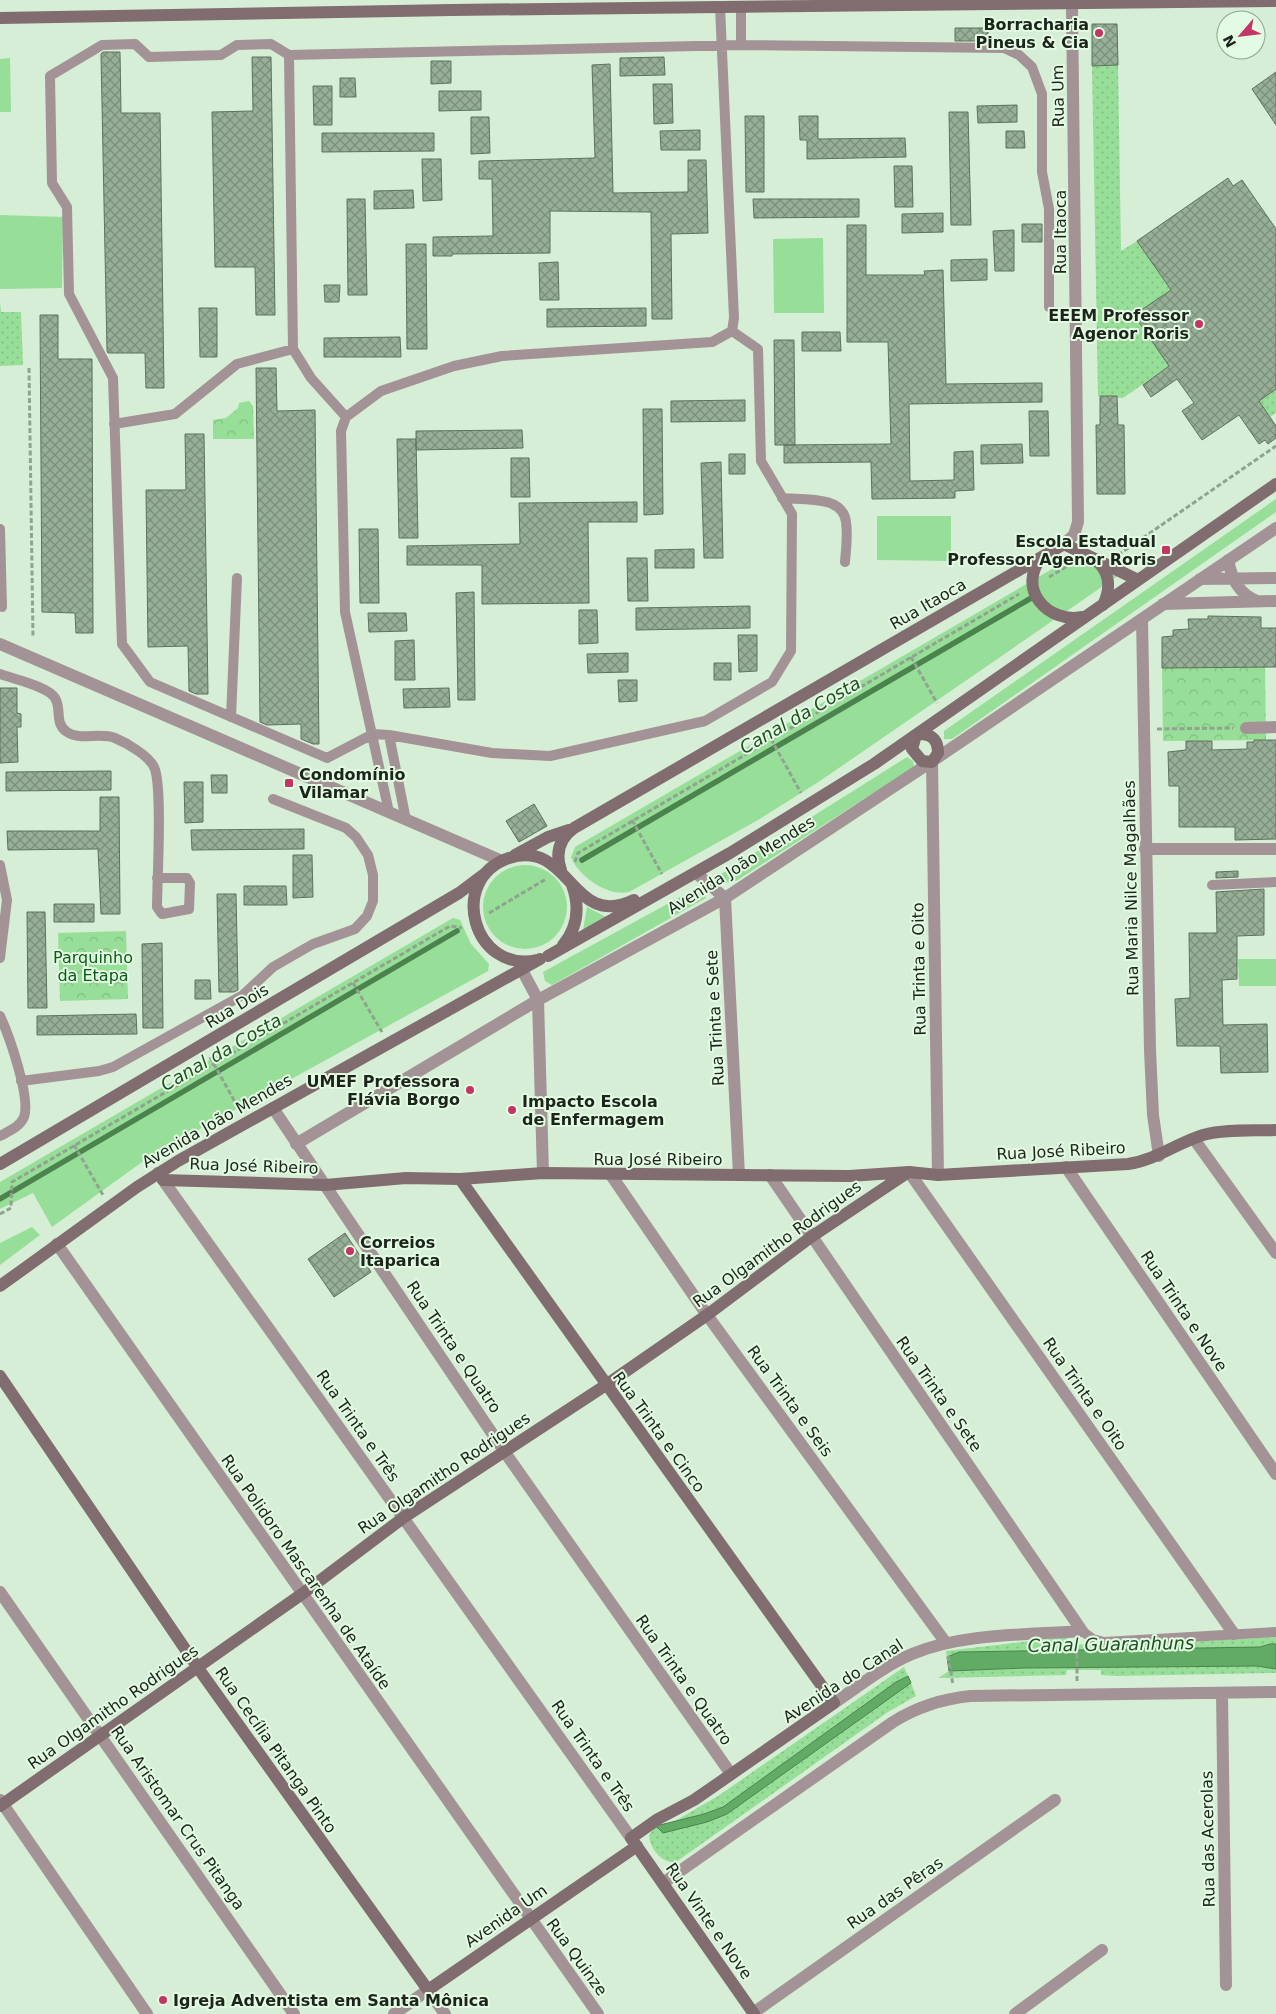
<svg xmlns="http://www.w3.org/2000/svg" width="1276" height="2014" font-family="'DejaVu Sans',sans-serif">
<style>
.grass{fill:url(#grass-dots)}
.park{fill:url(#park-crowns)}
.garden{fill:#97de98}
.water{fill:#61ab64;stroke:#4c824e}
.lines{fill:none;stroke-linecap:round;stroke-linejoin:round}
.stream{stroke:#4c824e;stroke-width:5.5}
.building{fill:url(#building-cross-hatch);stroke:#5c725c}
.path{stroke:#91a390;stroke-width:3;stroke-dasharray:5 2.5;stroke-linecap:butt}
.lane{stroke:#a39396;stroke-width:10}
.street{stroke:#a39396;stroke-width:12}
.secondary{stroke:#816c70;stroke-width:12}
.poi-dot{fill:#c33564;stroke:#e3fbe2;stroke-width:2}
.labels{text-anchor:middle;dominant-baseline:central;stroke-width:4;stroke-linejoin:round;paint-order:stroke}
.poi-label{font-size:16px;font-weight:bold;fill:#1c241c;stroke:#e3fbe2;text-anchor:end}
.street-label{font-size:16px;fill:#1c241c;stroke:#e3fbe2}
.park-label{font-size:16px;fill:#095c17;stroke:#e3fbe2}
.water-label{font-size:18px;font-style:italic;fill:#1e5122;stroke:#e3fbe2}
</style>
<defs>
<pattern id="grass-dots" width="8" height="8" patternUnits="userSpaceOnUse" patternTransform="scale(1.25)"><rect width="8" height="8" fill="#97de98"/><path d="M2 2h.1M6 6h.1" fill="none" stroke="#82be82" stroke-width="1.8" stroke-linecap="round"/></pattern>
<pattern id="park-crowns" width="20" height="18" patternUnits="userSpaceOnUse" patternTransform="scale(1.25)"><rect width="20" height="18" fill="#97de98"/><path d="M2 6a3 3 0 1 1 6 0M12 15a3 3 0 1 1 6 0" fill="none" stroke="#82be82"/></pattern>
<pattern id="building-cross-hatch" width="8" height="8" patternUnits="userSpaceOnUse" patternTransform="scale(1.25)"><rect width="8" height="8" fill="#98af97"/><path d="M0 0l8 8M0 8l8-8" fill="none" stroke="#7b8e7a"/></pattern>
</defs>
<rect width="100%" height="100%" fill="#d6eed5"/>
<path class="grass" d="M 1118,65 L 1121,251 L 1137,241 L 1185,311 L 1134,315 L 1169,366 L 1123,398 L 1098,396 L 1092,66 Z
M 0,302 L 1,312 L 21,312 L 23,365 L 0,366 Z
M 1276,389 L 1276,413 L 1270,417 L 1259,401 Z
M 1064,1637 L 1079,1644 L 1098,1647 L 1276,1637 L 1276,1644 L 1260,1647 L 959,1652 L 947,1657 L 946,1651 Z
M 1257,1666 L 1276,1669 L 1276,1673 L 1116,1676 L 1101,1675 L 1101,1670 L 1067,1670 L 1066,1675 L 938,1678 L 949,1671 L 1025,1668 Z
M 904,1667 L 908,1676 L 896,1682 L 723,1807 L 704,1814 L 675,1821 L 718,1796 Z
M 911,1683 L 916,1696 L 888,1712 L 676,1862 C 662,1864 650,1849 649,1835 L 656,1826 L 663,1833 L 727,1814 Z"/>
<path class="park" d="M 249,401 L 253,406 L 254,439 L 213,439 L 213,420 L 226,418 L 238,408 L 239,403 Z
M 1265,667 L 1266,740 L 1163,741 L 1162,668 Z
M 126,931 L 128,999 L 60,1001 L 58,933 Z"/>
<path class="garden" d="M 10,58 L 11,112 L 0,112 L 0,59 Z
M 0,215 L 63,217 L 62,288 L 0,289 Z
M 823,238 L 824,313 L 774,313 L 773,239 Z
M 1276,499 L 1276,512 L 952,739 L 944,739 L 944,731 Z
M 877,516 L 951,516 L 951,561 L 877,560 Z
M 1078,556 L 1122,573 L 820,781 L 758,820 L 629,892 C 608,897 578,876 571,857 L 575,847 L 1071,558 Z
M 907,757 L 913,761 L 914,767 L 736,881 L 724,883 L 718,881 L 718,876 Z
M483 907a42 42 0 1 1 84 0a42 42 0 1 1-84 0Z
M 700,890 L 704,892 L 706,898 L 552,985 L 545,981 L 543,972 L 691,891 Z
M 587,907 L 606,917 L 583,930 Z
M 453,918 L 460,920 L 471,944 L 489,964 L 488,971 L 149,1157 L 52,1227 L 33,1193 L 0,1209 L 0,1182 Z
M 1238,959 L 1276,959 L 1276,986 L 1239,986 Z
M 32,1227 L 40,1235 L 0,1265 L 0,1243 Z"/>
<path class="water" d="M 1270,1644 L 1276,1644 L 1276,1669 L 1257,1666 L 1025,1668 L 949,1671 L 947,1657 L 959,1652 L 1260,1647 Z
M 908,1676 L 911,1683 L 727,1814 L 707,1822 L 663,1833 L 656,1826 L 704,1814 L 723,1807 L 896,1682 Z"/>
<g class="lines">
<path class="stream" d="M 582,860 L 1033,597
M 0,1199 L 457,931"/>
</g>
<path class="building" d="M 1092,24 L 1117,24 L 1118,65 L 1092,66 Z
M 955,28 L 988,28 L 988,41 L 955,41 Z
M 103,52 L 120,52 L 121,113 L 160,113 L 164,388 L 146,388 L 145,353 L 108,353 L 107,351 L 101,54 Z
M 252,57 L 271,57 L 275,315 L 256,315 L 255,267 L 215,267 L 212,112 L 253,111 Z
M 664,57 L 665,75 L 620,76 L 620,58 Z
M 431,61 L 451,61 L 451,83 L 431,84 Z
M 610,64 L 613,193 L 688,192 L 688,160 L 706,160 L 708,233 L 671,234 L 672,319 L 652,319 L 651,212 L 550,211 L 550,253 L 452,254 L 452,256 L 433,256 L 433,237 L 493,236 L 492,179 L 479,179 L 479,161 L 595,158 L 592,65 Z
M 1276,72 L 1276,125 L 1252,89 Z
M 340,78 L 355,78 L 356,97 L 340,97 Z
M 653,84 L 672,84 L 673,123 L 654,124 Z
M 313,86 L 332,86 L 332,125 L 314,125 Z
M 439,91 L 481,91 L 481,110 L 439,111 Z
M 1017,105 L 1017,122 L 978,123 L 977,106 Z
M 949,112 L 968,112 L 971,225 L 951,225 Z
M 745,116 L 764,116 L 764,192 L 746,192 Z
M 799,116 L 818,116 L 818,139 L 905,138 L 906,157 L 807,159 L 807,140 L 800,140 Z
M 471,117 L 489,117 L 490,153 L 471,154 Z
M 700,130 L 700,150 L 661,150 L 660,131 Z
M 1006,131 L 1024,131 L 1025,148 L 1006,148 Z
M 322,133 L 434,133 L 434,151 L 322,152 Z
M 422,159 L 441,159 L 442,200 L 423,201 Z
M 894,166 L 912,166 L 913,207 L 895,207 Z
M 1228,178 L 1233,186 L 1242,180 L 1276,229 L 1276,389 L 1259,401 L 1276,426 L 1276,438 L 1268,444 L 1265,440 L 1259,444 L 1239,415 L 1202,440 L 1182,411 L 1194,403 L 1177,379 L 1151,397 L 1143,385 L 1169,366 L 1134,315 L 1171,290 L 1137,241 Z
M 413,190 L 414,208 L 374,209 L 374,191 Z
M 347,199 L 365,199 L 367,295 L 348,295 Z
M 753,199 L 859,199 L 859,217 L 754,218 Z
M 943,213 L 943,232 L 902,233 L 902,214 Z
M 1022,224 L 1042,224 L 1042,242 L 1022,242 Z
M 847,225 L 866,225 L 866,275 L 925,275 L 924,271 L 943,270 L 946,384 L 1042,383 L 1042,402 L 909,404 L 910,481 L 954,480 L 954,452 L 973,451 L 974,490 L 955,491 L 955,498 L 872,499 L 871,462 L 784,463 L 784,445 L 891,444 L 888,342 L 847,342 Z
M 1014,230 L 1014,271 L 995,271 L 993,231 Z
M 406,244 L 426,244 L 427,349 L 407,349 Z
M 987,259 L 987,280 L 951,281 L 951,260 Z
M 558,262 L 559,300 L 540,300 L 539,263 Z
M 324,285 L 340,285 L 339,302 L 325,302 Z
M 199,308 L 217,308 L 217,357 L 200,357 Z
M 646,308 L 646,326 L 547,327 L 547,309 Z
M 40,315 L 58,315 L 58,359 L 92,359 L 93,633 L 76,633 L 75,613 L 42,612 Z
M 802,332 L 840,332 L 841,351 L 802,351 Z
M 400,337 L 401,357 L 324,357 L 324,338 Z
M 774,340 L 794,340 L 795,445 L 775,445 Z
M 256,368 L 276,368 L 277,411 L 315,410 L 319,744 L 313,744 L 301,739 L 301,724 L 267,725 L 260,722 Z
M 1100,396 L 1117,396 L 1118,425 L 1124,425 L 1125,494 L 1097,494 L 1096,425 L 1100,425 Z
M 745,400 L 745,421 L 671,422 L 671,401 Z
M 643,409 L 662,409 L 663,514 L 644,515 Z
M 1029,411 L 1048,411 L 1049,456 L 1030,456 Z
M 522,430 L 523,448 L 416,450 L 416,431 Z
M 185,434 L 204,434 L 208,694 L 196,694 L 189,691 L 188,646 L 148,647 L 146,490 L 186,490 Z
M 397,439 L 416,439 L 418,538 L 399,538 Z
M 1022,444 L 1023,463 L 981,464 L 981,445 Z
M 729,454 L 745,454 L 745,474 L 729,474 Z
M 511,458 L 529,458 L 530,497 L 511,497 Z
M 721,462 L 723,558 L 704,558 L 701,463 Z
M 637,502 L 637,522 L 588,522 L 589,603 L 482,604 L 482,565 L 407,565 L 407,546 L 520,544 L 519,503 Z
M 359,529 L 378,529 L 379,603 L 360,603 Z
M 694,549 L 694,568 L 655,568 L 655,550 Z
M 627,558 L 647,558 L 648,601 L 628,601 Z
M 474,592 L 475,700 L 458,700 L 456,593 Z
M 750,606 L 750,628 L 636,630 L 636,608 Z
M 579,610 L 597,610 L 598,643 L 579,644 Z
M 368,613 L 406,613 L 407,631 L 369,632 Z
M 1208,616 L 1261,617 L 1261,628 L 1276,628 L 1276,667 L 1162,668 L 1162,637 L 1173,636 L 1173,630 L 1189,629 L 1188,619 L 1208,619 Z
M 738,635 L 757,635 L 757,671 L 739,672 Z
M 414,640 L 415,680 L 395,680 L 395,641 Z
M 628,653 L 628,672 L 588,673 L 587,654 Z
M 714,663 L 731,663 L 731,680 L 714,680 Z
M 618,680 L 637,680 L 637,701 L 619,702 Z
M 0,688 L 17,688 L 17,713 L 21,714 L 21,727 L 17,727 L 18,762 L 0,763 Z
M 449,688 L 450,707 L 404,708 L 403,689 Z
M 1254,740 L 1276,740 L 1276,839 L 1235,840 L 1235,827 L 1179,827 L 1179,786 L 1169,786 L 1168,752 L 1186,750 L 1186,741 L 1212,741 L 1212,750 L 1247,749 L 1247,742 L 1254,742 Z
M 111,771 L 111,790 L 6,791 L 6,772 Z
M 211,775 L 227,775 L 227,793 L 212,793 Z
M 184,782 L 203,782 L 203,822 L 185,823 Z
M 100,797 L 119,797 L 120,914 L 101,914 L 98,849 L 8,850 L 7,831 L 100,831 Z
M 534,804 L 547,826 L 519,842 L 506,821 Z
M 304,829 L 304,849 L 192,850 L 191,830 Z
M 293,855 L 312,855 L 313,897 L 293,898 Z
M 1238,871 L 1238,877 L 1216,878 L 1216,872 Z
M 244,886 L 286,886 L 287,905 L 244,905 Z
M 1264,889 L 1264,935 L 1237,936 L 1237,979 L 1222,980 L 1223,1025 L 1267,1024 L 1268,1072 L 1221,1073 L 1220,1046 L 1177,1046 L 1175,999 L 1190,998 L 1189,933 L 1217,933 L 1216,892 Z
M 217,894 L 236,894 L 238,990 L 234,992 L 219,992 Z
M 54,904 L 94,904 L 94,922 L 54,922 Z
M 27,912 L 45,912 L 47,1008 L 28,1008 Z
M 162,943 L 163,1028 L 143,1028 L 142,944 Z
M 195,980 L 210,980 L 211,999 L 195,999 Z
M 136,1014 L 137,1034 L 37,1035 L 37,1016 Z
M 345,1233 L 371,1272 L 334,1297 L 308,1259 Z"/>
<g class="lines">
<path class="path" d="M 29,368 L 33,637
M 1118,555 L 1276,446
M 1049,577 L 1071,564
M 911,657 L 937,703
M 1157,729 L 1233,728
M 771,739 L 801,793
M 632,820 L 662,874
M 575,862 L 578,853 L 1019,594
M 489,913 L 546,879
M 353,983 L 382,1032
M 210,1057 L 240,1111
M 74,1145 L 103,1195
M 0,1214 L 11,1208 L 12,1182 L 450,926 L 462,928
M 1077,1646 L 1077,1682
M 948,1656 L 953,1685"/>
<path class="lane" d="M 741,7 L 741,45 L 1004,48 L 1019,55 L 1032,67 L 1042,94 L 1042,172 L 1049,209 L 1049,307
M 289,55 L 271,44 L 237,45 L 221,55 L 149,57 L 135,44 L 102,45 L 50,76 L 52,183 L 67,207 L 69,294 L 113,378 L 122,644 L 150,682 L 327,758 L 373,734 L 389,735 L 492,753 L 550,756 L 705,721 L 772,682 L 791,651 L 792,514 L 761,461 L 758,349 L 732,331
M 346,417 L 311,378 L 293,349 L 289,55 L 741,45
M 114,424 L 175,414 L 237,364 L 293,349
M 782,498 C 803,500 843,495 846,522 C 848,535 846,549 845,562
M 0,529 L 2,607
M 0,674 C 13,679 48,686 55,698 C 62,709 54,723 67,732 C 80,741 100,732 115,738 C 127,743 149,756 154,767 C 163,784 157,882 157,907 L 162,914 L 189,909 L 190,883 L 187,878 L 157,878
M 231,717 L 237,578
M 389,735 L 406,820
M 389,812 L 345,612 L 341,431 L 346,417 L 381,391 L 454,366 L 502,356 L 712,342 L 732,331 L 734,318 L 720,7
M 0,865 L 7,900 L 0,958
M 1212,885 L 1276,882
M 0,1016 C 9,1035 31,1098 24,1117 C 20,1127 9,1131 0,1136
M 21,1081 L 99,1071 L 113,1067 L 243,995 L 273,967 L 313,944 L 355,929 L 367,916 L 373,901 L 373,875 L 368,855 L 356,837 L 346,828 L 273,799
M 1082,1631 L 1093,1639 L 1104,1642 L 1276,1632"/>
<path class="street" d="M 1064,544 L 1074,535 L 1078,522 L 1072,4
M 1228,560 C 1232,579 1238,593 1257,601
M 1200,579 L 1276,578
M 1163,604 L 1276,601
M 1142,619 L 1150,1050 L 1153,1115 L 1159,1156
M 0,644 L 502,861
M 1246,728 L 1276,727
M 932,762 L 938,1175
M 1145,849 L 1276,849
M 696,873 L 725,898 L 739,1175
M 522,970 L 538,1000 L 543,1173
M 273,1108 L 504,1451 L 731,1774
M 1194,1139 L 1276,1253
M 296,1144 L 538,1000 L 725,898 L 934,760 L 1276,528
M 1066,1167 L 1276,1474
M 909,1172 L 1234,1634
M 158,1173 L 631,1838
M 611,1175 L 707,1315 L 946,1643
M 770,1175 L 1082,1631
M 57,1244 L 598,2014
M 0,1592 L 294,2014
M 1222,1693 L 1226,1985
M 834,1703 C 859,1686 884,1666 912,1654 C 962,1633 1028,1635 1082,1631
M 0,1800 L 147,2014
M 663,1883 L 893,1722 C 917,1707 941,1699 970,1696 L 1276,1692
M 753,2013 L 1055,1800
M 394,2014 L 428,1990 L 445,2014
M 1015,2014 L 1102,1950"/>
<path class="secondary" d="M 0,18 L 452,10 L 1276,1
M 1042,557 C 1016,588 1047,624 1083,617
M 1097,561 C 1110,573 1111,589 1103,605
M 922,734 C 933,735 938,741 938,753 L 932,762 L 922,761 L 912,749 L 916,735 Z
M 515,855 L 548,837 L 569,830
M 561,870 C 555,853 559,839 574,828 L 1064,544 L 1138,580
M 563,945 C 578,927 580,907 572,885
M 548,956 L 730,853 L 874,764 L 1276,484
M 537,960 C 473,974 447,879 509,858 C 571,838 571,931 634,900
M 0,1164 L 459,893 L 487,872
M 460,1179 L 834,1703 L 694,1800 L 658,1819 L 631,1838 L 754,2014
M 163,1180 L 325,1185 L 406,1178 L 460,1179 L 543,1173 L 849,1176 L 909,1172 L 938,1175 L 1128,1164 C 1156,1160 1177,1143 1203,1135 C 1226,1129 1252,1131 1276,1130
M 0,1286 L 137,1187 L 178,1161 L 540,959
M 0,1376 L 198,1668 L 428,1990 L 637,1846
M 0,1806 L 302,1594 L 403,1518 L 606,1385 L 707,1315 L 811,1237 L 907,1173"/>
</g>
<g class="poi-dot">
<circle cx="1099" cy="33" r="5"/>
<circle cx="1199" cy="324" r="5"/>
<rect x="1161" y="545" width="10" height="10" rx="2.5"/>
<rect x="284" y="778" width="10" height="10" rx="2.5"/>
<circle cx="470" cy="1090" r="5"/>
<circle cx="512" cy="1110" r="5"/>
<circle cx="350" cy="1251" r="5"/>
<circle cx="163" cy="2000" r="5"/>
</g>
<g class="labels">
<g class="poi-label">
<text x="1089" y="24">Borracharia<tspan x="1089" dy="18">Pineus &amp; Cia</tspan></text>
<text x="1189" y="315">EEEM Professor<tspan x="1189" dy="18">Agenor Roris</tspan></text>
<text x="1156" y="541">Escola Estadual<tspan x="1156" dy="18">Professor Agenor Roris</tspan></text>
<text x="299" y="774" text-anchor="start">Condomínio<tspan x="299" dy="18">Vilamar</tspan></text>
<text x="460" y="1081">UMEF Professora<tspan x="460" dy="18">Flávia Borgo</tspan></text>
<text x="522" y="1101" text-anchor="start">Impacto Escola<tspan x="522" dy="18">de Enfermagem</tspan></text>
<text x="360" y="1242" text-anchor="start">Correios<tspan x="360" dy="18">Itaparica</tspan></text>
<text x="173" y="2000" text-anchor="start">Igreja Adventista em Santa Mônica</text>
</g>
<g class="street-label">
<text transform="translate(1058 96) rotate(-91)">Rua Um</text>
<text transform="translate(1060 232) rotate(-90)">Rua Itaoca</text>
<text transform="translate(928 604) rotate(-30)">Rua Itaoca</text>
<text transform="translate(741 865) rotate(-32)">Avenida João Mendes</text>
<text transform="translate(1131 888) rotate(-91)">Rua Maria Nilce Magalhães</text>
<text transform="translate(919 969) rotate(-91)">Rua Trinta e Oito</text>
<text transform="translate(237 1006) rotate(-31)">Rua Dois</text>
<text transform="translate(715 1018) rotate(-93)">Rua Trinta e Sete</text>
<text transform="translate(217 1121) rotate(-30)">Avenida João Mendes</text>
<text transform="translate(1061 1151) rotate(-3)">Rua José Ribeiro</text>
<text x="658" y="1159">Rua José Ribeiro</text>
<text transform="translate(254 1166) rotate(2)">Rua José Ribeiro</text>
<text transform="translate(777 1244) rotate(-36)">Rua Olgamitho Rodrigues</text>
<text transform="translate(1184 1311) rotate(56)">Rua Trinta e Nove</text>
<text transform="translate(454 1347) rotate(56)">Rua Trinta e Quatro</text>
<text transform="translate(939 1394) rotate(55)">Rua Trinta e Sete</text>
<text transform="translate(1085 1394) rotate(55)">Rua Trinta e Oito</text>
<text transform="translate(790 1401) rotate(54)">Rua Trinta e Seis</text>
<text transform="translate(358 1426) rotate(55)">Rua Trinta e Três</text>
<text transform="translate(659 1432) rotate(54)">Rua Trinta e Cinco</text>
<text transform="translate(444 1473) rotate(-34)">Rua Olgamitho Rodrigues</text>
<text transform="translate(306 1572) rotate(55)">Rua Polidoro Mascarenha de Ataíde</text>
<text transform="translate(684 1680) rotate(55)">Rua Trinta e Quatro</text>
<text transform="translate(843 1681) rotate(-33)">Avenida do Canal</text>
<text transform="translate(113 1707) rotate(-35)">Rua Olgamitho Rodrigues</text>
<text transform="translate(276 1750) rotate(55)">Rua Cecília Pitanga Pinto</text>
<text transform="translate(593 1756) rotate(55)">Rua Trinta e Três</text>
<text transform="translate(178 1818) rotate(55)">Rua Aristomar Crus Pitanga</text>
<text transform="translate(1208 1839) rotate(-91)">Rua das Acerolas</text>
<text transform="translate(895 1893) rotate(-35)">Rua das Pêras</text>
<text transform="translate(506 1916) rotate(-35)">Avenida Um</text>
<text transform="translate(709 1921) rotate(55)">Rua Vinte e Nove</text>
<text transform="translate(577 1957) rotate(54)">Rua Quinze</text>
</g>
<g class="park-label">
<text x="93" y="957">Parquinho<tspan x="93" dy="18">da Etapa</tspan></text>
</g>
<g class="water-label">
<text transform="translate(800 715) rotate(-30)">Canal da Costa</text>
<text transform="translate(221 1052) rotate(-30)">Canal da Costa</text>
<text transform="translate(1111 1644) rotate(-1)">Canal Guaranhuns</text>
</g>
</g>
<g transform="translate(1241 35) rotate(242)"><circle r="24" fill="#e3fbe2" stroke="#93a593"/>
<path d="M0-4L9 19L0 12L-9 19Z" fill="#c33564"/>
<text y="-8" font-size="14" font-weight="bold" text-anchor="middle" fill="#1c241c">N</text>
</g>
</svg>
